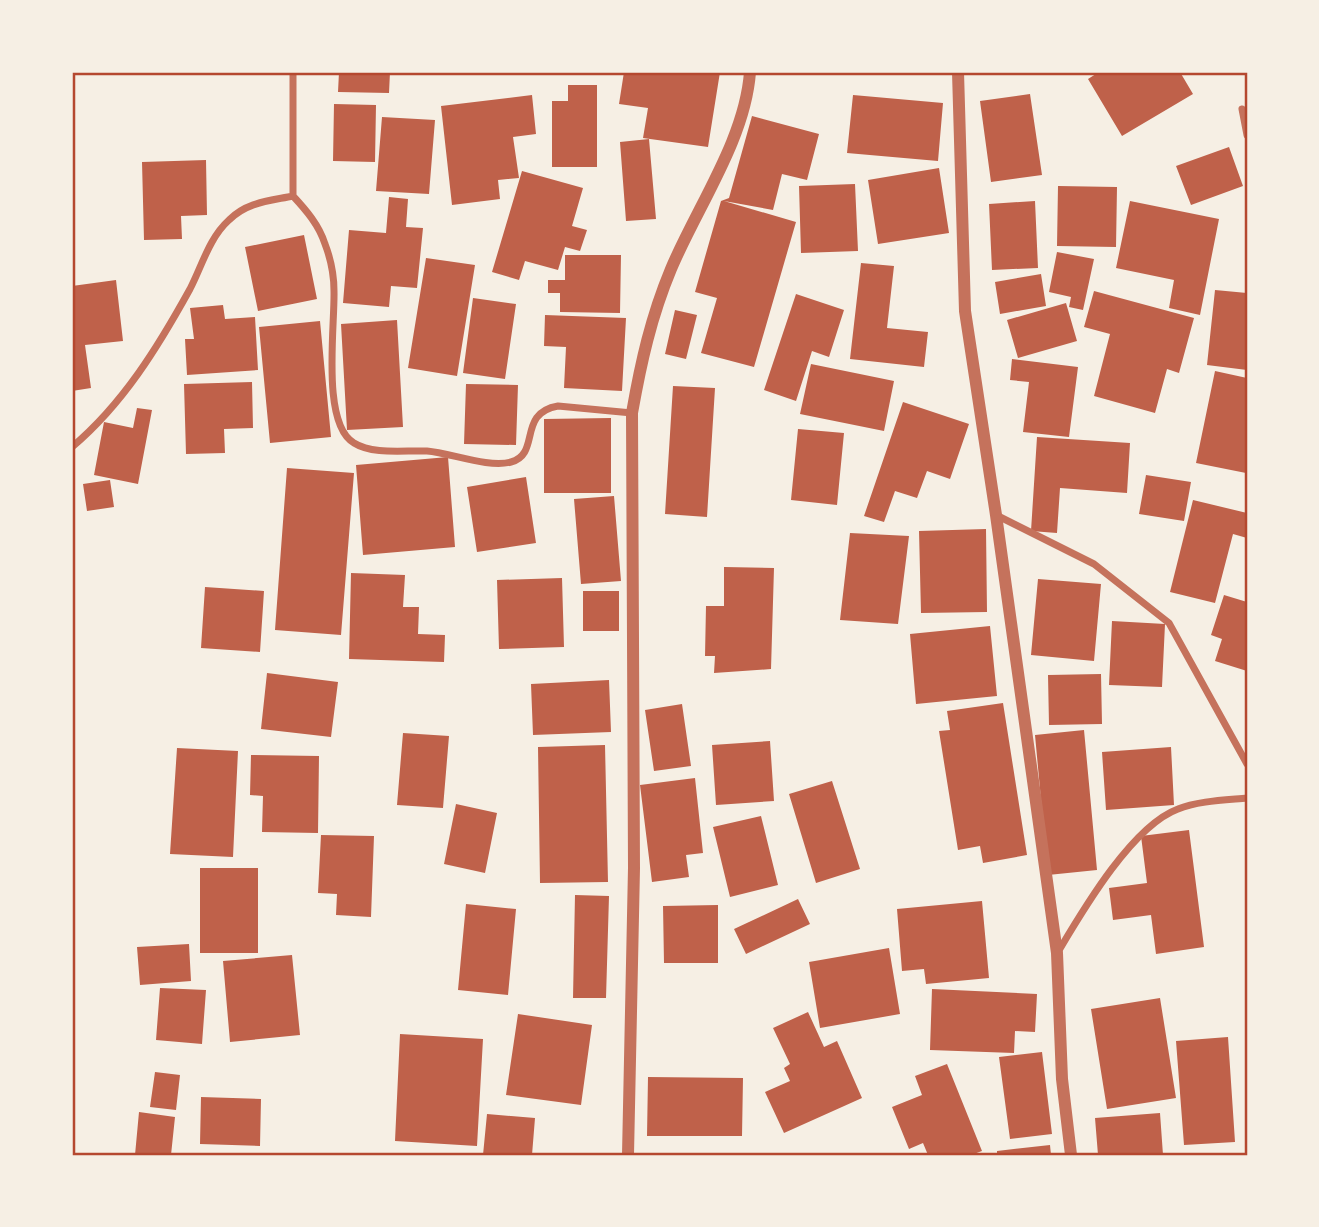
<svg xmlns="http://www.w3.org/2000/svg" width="1319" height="1227" font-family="Ubuntu,sans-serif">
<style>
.building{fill:#bf614a}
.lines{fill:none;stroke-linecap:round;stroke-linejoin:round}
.minor{stroke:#c5725c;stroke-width:7}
.tertiary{stroke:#c5725c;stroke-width:12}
.neatline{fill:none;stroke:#b5482f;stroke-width:2.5}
</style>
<rect width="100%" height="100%" fill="#f6efe4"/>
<path class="building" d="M 339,72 L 390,72 L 389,93 L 338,92 Z
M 624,72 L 720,72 L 708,147 L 643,138 L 648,108 L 619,104 Z
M 1099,72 L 1180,72 L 1193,94 L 1122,136 L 1088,79 Z
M 568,85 L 597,85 L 597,167 L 552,167 L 552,101 L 568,101 Z
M 1030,94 L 1042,175 L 991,182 L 980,101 Z
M 532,95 L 536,134 L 513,137 L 519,178 L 498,180 L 500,199 L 452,205 L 441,106 Z
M 853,95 L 943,103 L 938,161 L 847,153 Z
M 334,104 L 376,105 L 375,162 L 333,161 Z
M 752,116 L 819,134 L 807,180 L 782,174 L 773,210 L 724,201 L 796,222 L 754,367 L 701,353 L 717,298 L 695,292 L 721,201 L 729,198 Z
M 382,117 L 435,120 L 429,194 L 376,191 Z
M 649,139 L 656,219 L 626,221 L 620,142 Z
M 1229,147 L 1243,186 L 1191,205 L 1176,166 Z
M 206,160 L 207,215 L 181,216 L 182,239 L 144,240 L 142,162 Z
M 939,168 L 949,233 L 878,244 L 868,180 Z
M 522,171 L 583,188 L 572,226 L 587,230 L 580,251 L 565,247 L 558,270 L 525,261 L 519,280 L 492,272 Z
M 855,184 L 858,251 L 801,253 L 799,186 Z
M 1058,186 L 1117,187 L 1116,247 L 1057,246 Z
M 389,197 L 408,199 L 406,227 L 423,228 L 417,288 L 391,286 L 389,307 L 343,303 L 349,230 L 386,233 Z
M 1035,201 L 1038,268 L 992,270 L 989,204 Z
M 1130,201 L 1219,219 L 1200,315 L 1169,308 L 1174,280 L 1116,268 Z
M 304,235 L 317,299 L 258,311 L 245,247 Z
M 1057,252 L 1094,259 L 1083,310 L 1069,307 L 1071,297 L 1049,292 Z
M 565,255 L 621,255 L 620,313 L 560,312 L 560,293 L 548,293 L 548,280 L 565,280 Z
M 426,258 L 475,265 L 457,376 L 408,368 Z
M 861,263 L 894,266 L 887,328 L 928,332 L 924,367 L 850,359 Z
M 1041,274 L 1046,306 L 1000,314 L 995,282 Z
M 116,280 L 123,341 L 85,345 L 91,388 L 72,391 L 72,286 Z
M 1215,290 L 1247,293 L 1247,370 L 1207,365 Z
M 1094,291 L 1194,318 L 1179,373 L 1167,369 L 1155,413 L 1094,396 L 1110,334 L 1084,327 Z
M 796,294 L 844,310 L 829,357 L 812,351 L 796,401 L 764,390 Z
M 473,298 L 516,304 L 505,379 L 463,373 Z
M 1066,303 L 1077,341 L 1018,358 L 1007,320 Z
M 223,305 L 225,319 L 255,317 L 258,370 L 187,375 L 185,339 L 194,339 L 190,308 Z
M 675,310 L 697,315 L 686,359 L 665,354 Z
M 545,315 L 626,318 L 622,391 L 564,388 L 566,347 L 544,346 Z
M 397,320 L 403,427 L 347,430 L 341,324 Z
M 320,321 L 331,437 L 270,443 L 259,327 Z
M 1012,359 L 1078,367 L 1069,437 L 1023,432 L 1029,382 L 1010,380 Z
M 811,364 L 894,381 L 884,431 L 800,414 Z
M 1215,371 L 1247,378 L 1246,473 L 1196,463 Z
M 252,382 L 253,428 L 224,429 L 225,453 L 186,454 L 184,384 Z
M 466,384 L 518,385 L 516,445 L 464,444 Z
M 673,386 L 715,388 L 707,517 L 665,514 Z
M 903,402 L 969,424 L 950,479 L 927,471 L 917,498 L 895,491 L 884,522 L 864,516 Z
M 137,408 L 152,410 L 138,484 L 94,475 L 104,422 L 133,428 Z
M 611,418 L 611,493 L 544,493 L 544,419 Z
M 798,429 L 844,433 L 837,505 L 791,500 Z
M 1037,437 L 1130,443 L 1127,493 L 1060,488 L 1057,533 L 1031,531 Z
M 448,457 L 455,547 L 363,555 L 356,465 Z
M 287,468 L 354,473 L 341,635 L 275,630 Z
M 1146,475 L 1191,482 L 1184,521 L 1139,514 Z
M 526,477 L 536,543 L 477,552 L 467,487 Z
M 110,480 L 114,507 L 87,511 L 83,484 Z
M 614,496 L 621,581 L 581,584 L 574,499 Z
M 1193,500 L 1247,513 L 1247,538 L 1233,534 L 1215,603 L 1170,592 Z
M 986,529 L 987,612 L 921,613 L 919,531 Z
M 850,533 L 909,536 L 898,624 L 840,620 Z
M 724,567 L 774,568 L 771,669 L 714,673 L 715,656 L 705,656 L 706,606 L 724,606 Z
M 351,573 L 405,575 L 403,607 L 419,607 L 418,634 L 445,635 L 444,662 L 349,659 Z
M 562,578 L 564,647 L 499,649 L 497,580 Z
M 1038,579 L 1101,584 L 1094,661 L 1031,655 Z
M 205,587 L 264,591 L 260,652 L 201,648 Z
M 583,591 L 619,591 L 619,631 L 583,631 Z
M 1224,595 L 1247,602 L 1247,671 L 1215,661 L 1222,639 L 1211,635 Z
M 1112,621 L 1165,624 L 1162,687 L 1109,685 Z
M 990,626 L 997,696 L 916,704 L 910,634 Z
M 267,673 L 338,682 L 331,737 L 261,729 Z
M 1101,674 L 1102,724 L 1049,725 L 1048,675 Z
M 609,680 L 611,732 L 533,735 L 531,684 Z
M 1003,703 L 1027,855 L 983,863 L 980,846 L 958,850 L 939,731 L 950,730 L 947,711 Z
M 682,704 L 691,766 L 654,771 L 645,710 Z
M 1084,730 L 1097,870 L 1048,875 L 1035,735 Z
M 403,733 L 449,736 L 443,808 L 397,805 Z
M 770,741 L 774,801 L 716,805 L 712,745 Z
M 605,745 L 608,882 L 540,883 L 538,747 Z
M 1171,747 L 1174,805 L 1106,810 L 1102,752 Z
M 177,748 L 238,751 L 233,857 L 170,854 Z
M 251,755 L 319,756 L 318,833 L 262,832 L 263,796 L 250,795 Z
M 695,778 L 703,853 L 686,855 L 689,877 L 652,882 L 640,785 Z
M 832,781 L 860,869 L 816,883 L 789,794 Z
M 456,804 L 497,813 L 485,873 L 444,864 Z
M 761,816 L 778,885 L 730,897 L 713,827 Z
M 1189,830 L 1204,947 L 1156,954 L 1151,915 L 1113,920 L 1109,888 L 1147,883 L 1141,836 Z
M 321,835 L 374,836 L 371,917 L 336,915 L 337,894 L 318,893 Z
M 200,868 L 258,868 L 258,953 L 200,953 Z
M 575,895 L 609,896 L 606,998 L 573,998 Z
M 798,899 L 810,924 L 746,954 L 734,929 Z
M 982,901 L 989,978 L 926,984 L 924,969 L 902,971 L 897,909 Z
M 466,904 L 516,909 L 508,995 L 458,990 Z
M 718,905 L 718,963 L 664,963 L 663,906 Z
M 189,944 L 191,981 L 140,985 L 137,947 Z
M 889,948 L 900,1014 L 820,1028 L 809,962 Z
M 292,955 L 300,1035 L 230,1042 L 223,961 Z
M 160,988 L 206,990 L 202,1044 L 156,1040 Z
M 932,989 L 1037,994 L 1035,1032 L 1015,1031 L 1014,1053 L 930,1050 Z
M 1160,998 L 1176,1098 L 1107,1109 L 1091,1009 Z
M 808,1012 L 824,1047 L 837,1041 L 862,1098 L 784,1133 L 765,1092 L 790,1081 L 784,1068 L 790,1064 L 773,1028 Z
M 518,1014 L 592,1025 L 581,1105 L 506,1095 Z
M 400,1034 L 483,1039 L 477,1146 L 395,1141 Z
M 1228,1037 L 1235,1142 L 1184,1145 L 1176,1041 Z
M 1042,1052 L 1052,1134 L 1010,1139 L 999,1057 Z
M 947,1064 L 982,1151 L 971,1155 L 928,1155 L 923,1143 L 909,1149 L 892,1107 L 922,1095 L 915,1076 Z
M 155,1072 L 180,1075 L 176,1110 L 150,1107 Z
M 648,1077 L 743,1078 L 742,1136 L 647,1136 Z
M 201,1097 L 261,1099 L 260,1146 L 200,1144 Z
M 139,1112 L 175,1117 L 171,1155 L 135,1155 Z
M 1160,1113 L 1163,1155 L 1098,1155 L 1095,1118 Z
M 487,1114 L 535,1118 L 532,1155 L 483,1155 Z
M 1050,1145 L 1051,1155 L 997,1155 L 997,1151 Z"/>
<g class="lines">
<path class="minor" d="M 293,72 L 293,196
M 1242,109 L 1247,135
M 72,447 C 123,404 158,347 190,289 C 202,266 209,238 229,220 C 247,202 269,201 293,196 C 306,210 319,225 325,244 C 330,257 334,276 334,291 C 335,326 321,424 354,443 C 373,455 405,450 427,451 C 451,453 488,468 511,462 C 541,454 517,413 558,406 L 632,413
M 996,515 L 1094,564 L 1169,623 L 1247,764
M 1058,952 C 1083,910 1132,826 1178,809 C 1197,801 1226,800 1247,798"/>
<path class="tertiary" d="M 958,72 L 965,311 L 996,515 L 1057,953 L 1062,1079 L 1071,1155
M 628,1155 L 634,868 L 632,413 C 641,362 651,317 671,269 C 697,207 745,140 750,72"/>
</g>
<rect width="1319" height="1227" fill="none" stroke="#f6efe4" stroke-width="147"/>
<rect x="74" y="74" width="1172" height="1080" class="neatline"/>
</svg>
